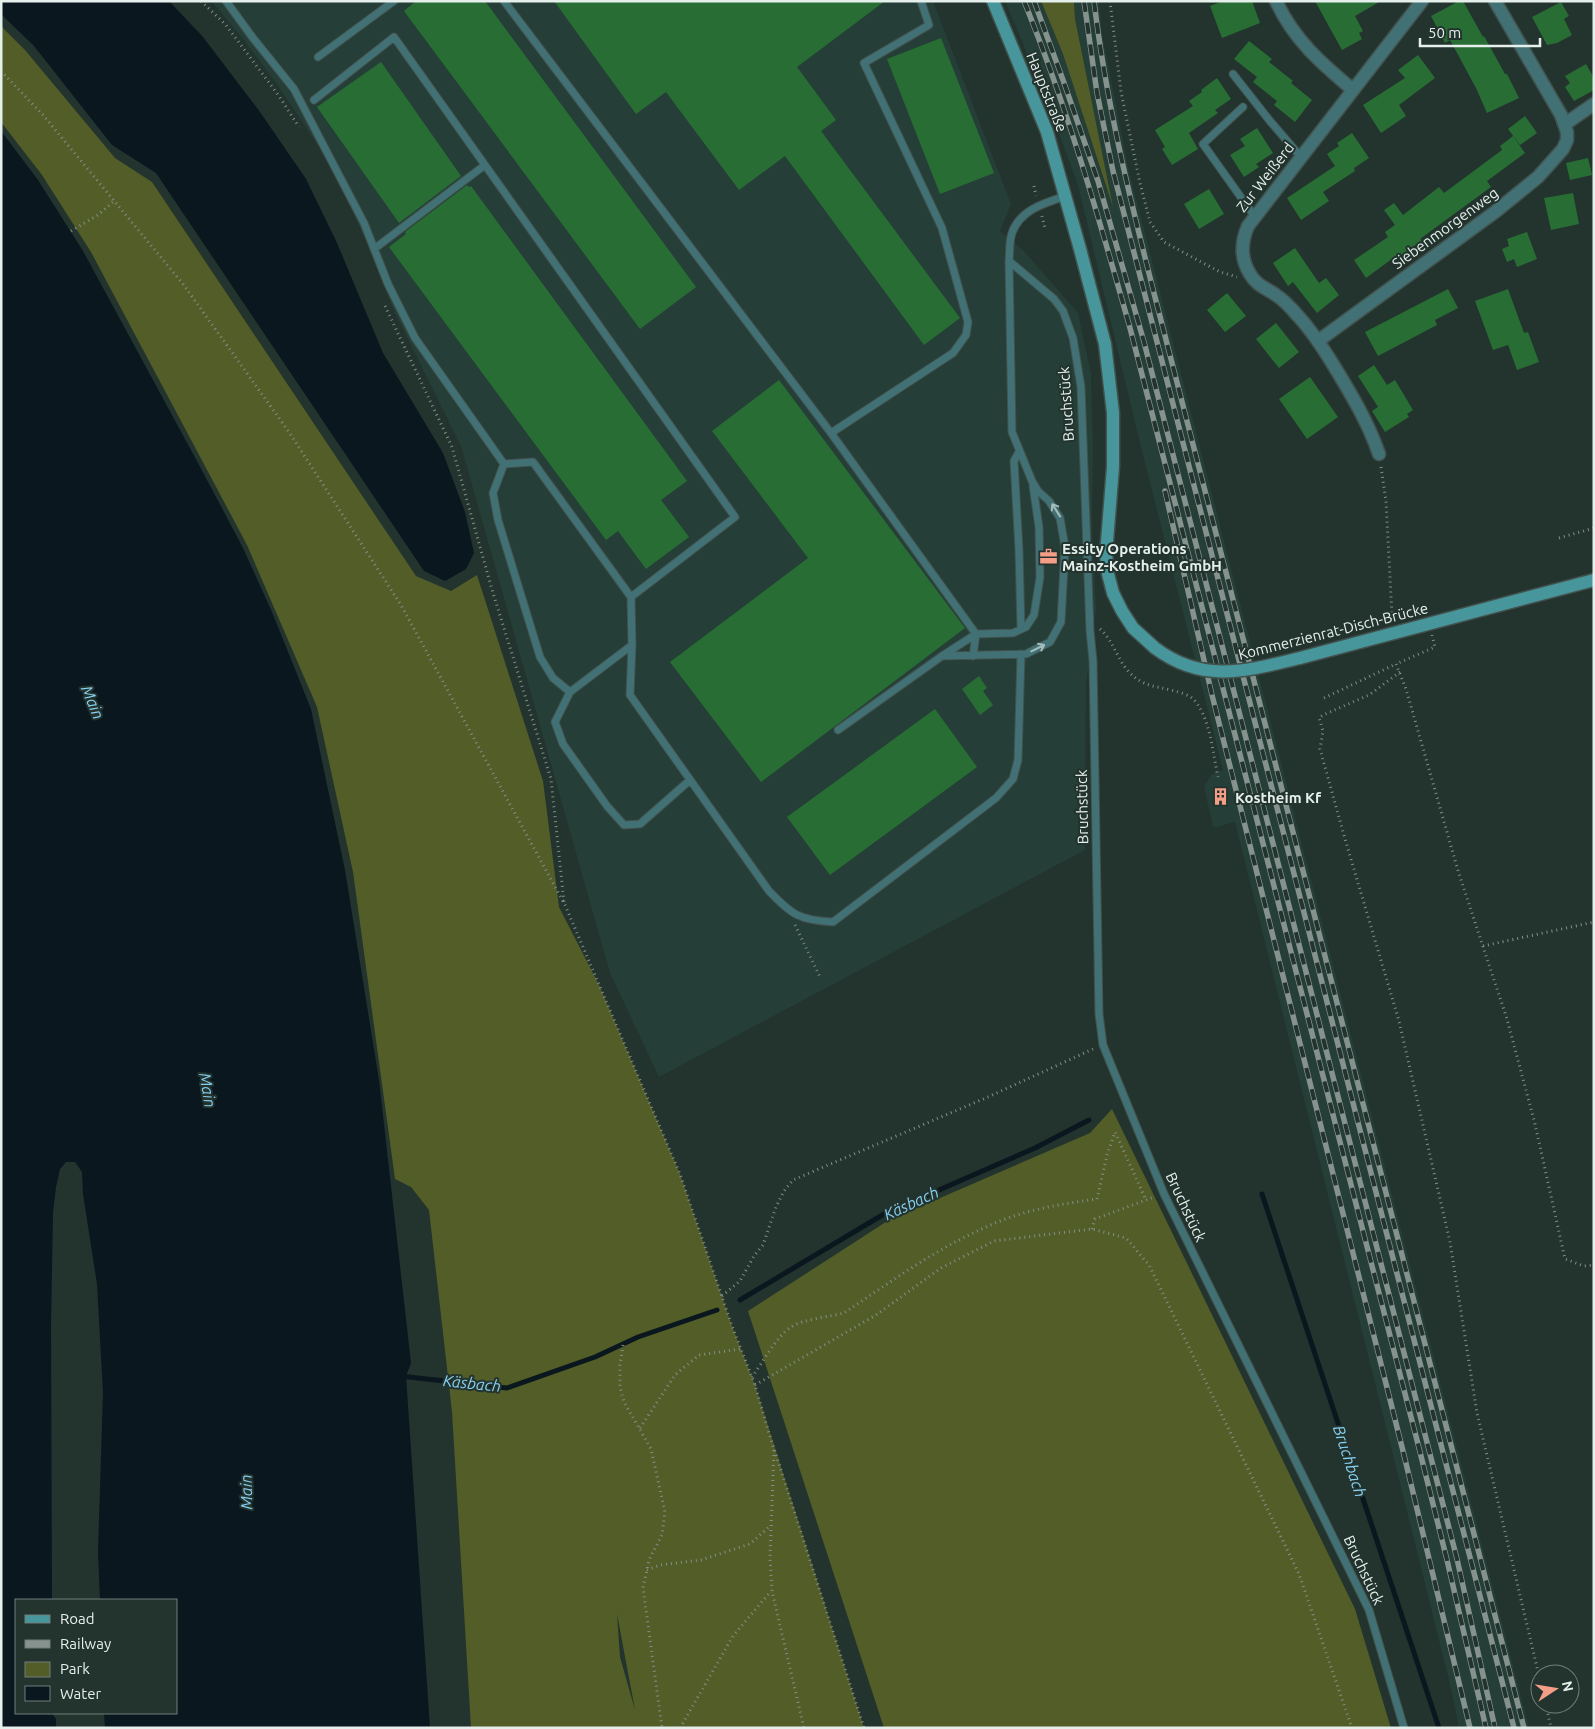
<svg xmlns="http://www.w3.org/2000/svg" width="1595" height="1729" font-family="Ubuntu,sans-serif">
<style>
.built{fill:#253e37}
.green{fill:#535d27;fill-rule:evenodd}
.water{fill:#0a171e}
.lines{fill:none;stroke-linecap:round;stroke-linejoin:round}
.stream{stroke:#0a171e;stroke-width:5}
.building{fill:#286e34}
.lane-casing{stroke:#42514c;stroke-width:9}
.street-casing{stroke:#42514c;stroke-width:15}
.secondary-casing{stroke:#42514c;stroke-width:15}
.path{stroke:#828f8b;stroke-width:3;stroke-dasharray:1 4;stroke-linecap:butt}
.lane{stroke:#427175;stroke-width:7}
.street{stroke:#427175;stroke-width:12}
.secondary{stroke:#46969c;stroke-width:12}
.rail-casing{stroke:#85928e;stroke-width:5.5}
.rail{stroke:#23332e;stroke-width:4;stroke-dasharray:11;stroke-linecap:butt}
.secondary-bridge-casing{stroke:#42514c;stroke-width:15;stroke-linecap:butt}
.secondary-bridge{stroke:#46969c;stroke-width:12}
.oneway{stroke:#a4bdbc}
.labels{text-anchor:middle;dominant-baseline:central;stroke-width:4;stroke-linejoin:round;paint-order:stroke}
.street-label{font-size:15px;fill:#e5f0ec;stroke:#23332e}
.poi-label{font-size:15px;font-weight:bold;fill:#e5f0ec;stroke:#23332e;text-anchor:start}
.water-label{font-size:16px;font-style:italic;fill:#87d0f2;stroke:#23332e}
</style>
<rect width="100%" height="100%" fill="#23332e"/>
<path class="built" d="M 211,1 L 933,1 L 1011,204 L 1000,231 L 1024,251 L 1078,313 L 1091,374 L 1093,445 L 1092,518 L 1096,610 L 1086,684 L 1085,850 L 659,1077 L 610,973 L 461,446 L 395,313 L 363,234 L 326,158 L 277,84 L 243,39 Z
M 1005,1 L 1041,1 L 1063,54 L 1111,201 L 1075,19 L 1074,1 L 1099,1 L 1102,33 L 1128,167 L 1529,1728 L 1459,1728 L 1449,1680 L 1235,822 L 1213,828 L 1204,786 L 1212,774 L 1223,770 L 1139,439 L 1078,185 L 1045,96 Z"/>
<path class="green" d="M 1041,1 L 1074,1 L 1075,19 L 1113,207 L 1063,54 Z
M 1,26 L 25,50 L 115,158 L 152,182 L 416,576 L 451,591 L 477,575 L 543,781 L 559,907 L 599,985 L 680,1174 L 732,1326 L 755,1385 L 864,1728 L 471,1728 L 452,1412 L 429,1210 L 411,1187 L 395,1179 L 353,872 L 317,707 L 247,545 L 91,252 L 42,175 L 1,122 ZM 617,1614 L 635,1710 L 620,1657 Z
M 1112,1109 L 1355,1609 L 1391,1728 L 884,1728 L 748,1311 L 889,1220 L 1090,1133 Z"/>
<path class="water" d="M 1,1 L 169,1 L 203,37 L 260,112 L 306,179 L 337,243 L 383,353 L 443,453 L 465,512 L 474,553 L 466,569 L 445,581 L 424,571 L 156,173 L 112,145 L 34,46 L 1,14 Z
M 1,131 L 38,180 L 83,251 L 198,463 L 243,548 L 272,612 L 311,709 L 345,870 L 379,1080 L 411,1363 L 406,1376 L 430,1728 L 105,1728 L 104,1713 L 176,1713 L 176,1600 L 100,1600 L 98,1552 L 103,1393 L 97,1284 L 83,1194 L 82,1172 L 75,1162 L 66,1162 L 60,1169 L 56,1187 L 53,1213 L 51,1326 L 52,1600 L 16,1600 L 16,1713 L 52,1713 L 56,1719 L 56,1728 L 1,1728 Z"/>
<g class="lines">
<path class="stream" d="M 1262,1194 L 1439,1728
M 740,1300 L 884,1214 L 1035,1148 L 1089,1120
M 400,1376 L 507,1388 L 595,1357 L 638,1337 L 717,1310"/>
</g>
<path class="building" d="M 416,1 L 485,1 L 696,287 L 640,329 L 404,11 Z
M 554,1 L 885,1 L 797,67 L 836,120 L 821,131 L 960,318 L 924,345 L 785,156 L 739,190 L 666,92 L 636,114 Z
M 1223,1 L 1252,1 L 1260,23 L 1222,38 L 1210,6 Z
M 1315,1 L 1381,1 L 1355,16 L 1363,31 L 1359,33 L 1362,39 L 1342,50 Z
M 1459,1 L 1463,1 L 1483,37 L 1484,36 L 1505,74 L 1507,74 L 1519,98 L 1487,113 L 1476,88 L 1450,40 L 1445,43 L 1431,16 Z
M 1561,2 L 1569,16 L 1564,19 L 1572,35 L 1557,43 L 1547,45 L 1532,17 Z
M 941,38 L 994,173 L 940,194 L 887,59 Z
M 1249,41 L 1272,59 L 1269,62 L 1293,81 L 1291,83 L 1312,100 L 1295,122 L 1274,105 L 1277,101 L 1253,82 L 1257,77 L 1234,59 Z
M 1418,55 L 1435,78 L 1399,105 L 1406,116 L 1381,133 L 1363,105 L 1405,78 L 1398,70 Z
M 381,62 L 461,176 L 399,223 L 317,107 Z
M 1586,64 L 1594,78 L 1594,90 L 1574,101 L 1565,87 L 1570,83 L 1565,76 Z
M 1217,78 L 1231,99 L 1215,110 L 1218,113 L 1189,133 L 1198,149 L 1172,165 L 1162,149 L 1165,147 L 1155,130 L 1193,106 L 1189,101 L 1202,92 L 1201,90 Z
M 1525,116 L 1537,133 L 1520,145 L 1508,129 Z
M 1257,128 L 1273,153 L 1256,164 L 1259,167 L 1244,177 L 1230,155 L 1245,146 L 1240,139 Z
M 1352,133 L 1369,158 L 1354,168 L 1355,171 L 1323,192 L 1329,201 L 1301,220 L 1287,198 L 1335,166 L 1327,154 L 1339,146 L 1337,143 Z
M 1513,136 L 1525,153 L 1487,181 L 1491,187 L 1420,239 L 1422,240 L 1402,255 L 1400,253 L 1366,278 L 1354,260 L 1388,237 L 1385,232 L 1395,225 L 1384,210 L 1394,203 L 1403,215 L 1439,187 L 1444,193 L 1502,150 L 1500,146 Z
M 1588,158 L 1592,175 L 1570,180 L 1566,163 Z
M 467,185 L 469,187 L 471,186 L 687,481 L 661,500 L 689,537 L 646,569 L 618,531 L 606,540 L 389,247 L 406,234 L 405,232 Z
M 1209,189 L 1224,214 L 1199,229 L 1184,204 Z
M 1573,193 L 1579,224 L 1551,230 L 1544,198 Z
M 1527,232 L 1537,259 L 1517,267 L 1514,259 L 1507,262 L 1502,249 L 1509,246 L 1507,239 Z
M 1295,248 L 1319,283 L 1326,278 L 1339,295 L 1317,313 L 1293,282 L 1288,286 L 1273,263 Z
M 1448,289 L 1458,308 L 1435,320 L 1437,325 L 1378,356 L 1365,332 Z
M 1508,289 L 1524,333 L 1528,332 L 1539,362 L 1517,370 L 1508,345 L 1493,350 L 1475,301 Z
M 1227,293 L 1246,316 L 1225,332 L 1207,310 Z
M 1276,323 L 1299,352 L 1279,368 L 1256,339 Z
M 1374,365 L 1387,385 L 1395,380 L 1413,410 L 1407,414 L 1409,417 L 1385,432 L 1372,411 L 1378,407 L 1358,376 Z
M 1310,377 L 1338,417 L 1307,439 L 1279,399 Z
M 779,380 L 965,628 L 761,782 L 670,662 L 808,558 L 712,431 Z
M 979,676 L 987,688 L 983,691 L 993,705 L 980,715 L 962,689 Z
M 935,709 L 977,767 L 830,875 L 787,817 Z"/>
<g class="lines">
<defs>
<path id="lane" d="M 226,1 L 253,38 L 294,89 L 364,223 L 388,284 L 415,338 L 504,464 L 493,493 L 498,520 L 540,657 L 553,678 L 570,692
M 504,1 L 831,433 L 976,634 L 973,656
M 318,57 L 394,1
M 1233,74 L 1270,121 L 1301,157
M 314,100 L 394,37 L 735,517 L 631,597 L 632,645 L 630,695 L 769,891 C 792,915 799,920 833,922 L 996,798 L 1013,779 L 1018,760 L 1021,654
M 1243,107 L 1203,144 L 1255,217
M 374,249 L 485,165
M 1009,261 L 1054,299 L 1063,311 L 1073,338 L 1081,387 L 1090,631 L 1093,661 L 1099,1014 L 1103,1045 L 1164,1194 L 1369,1610 L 1404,1728
M 831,433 L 953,353 L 966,335 L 968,322 L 942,228 L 864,63 L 929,25 L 921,1
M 1019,452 L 1014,461 L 1019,550 L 1021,629
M 504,464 L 533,462 L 631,597
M 632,645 L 570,692 L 555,722 L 563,744 L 607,806 L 624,825 L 640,824 L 690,780
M 942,656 L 1026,654 L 1050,642 L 1061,622 L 1065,547 L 1060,518 L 1049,501 L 1038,491 L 1032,481 L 1012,432 L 1009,261 C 1010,253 1009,241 1012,233 C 1020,210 1044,203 1066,196
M 838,730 L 942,656 L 976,634 L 1013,633 L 1026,627 L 1034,615 L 1040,577 L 1039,527 L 1033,486"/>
<path id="street" d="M 1276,1 C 1294,40 1321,63 1353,90
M 1565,124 L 1594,104
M 1318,341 L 1495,212 L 1538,177 L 1563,149 L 1567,140 L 1567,132 L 1561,115 L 1495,1
M 1379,454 C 1368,422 1351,394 1334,366 C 1323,348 1312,331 1298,316 C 1292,309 1284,300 1276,295 C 1266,288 1256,285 1250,274 C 1240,258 1241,242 1248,226 L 1422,1"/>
<path id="secondary" d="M 993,1 L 1047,132 L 1080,249 L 1105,344 L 1113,413 L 1113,467 L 1106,554 L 1108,574 L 1113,593 L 1122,611 L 1133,628 L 1155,648
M 1300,658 L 1594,580"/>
</defs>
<use href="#lane" class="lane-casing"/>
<use href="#street" class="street-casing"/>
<use href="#secondary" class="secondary-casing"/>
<path class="path" d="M 201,1 L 226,25 L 279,96 L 299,127
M 1110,1 L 1121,92 L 1140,183 L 1150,222 L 1164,242 L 1220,272 L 1237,277
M 1,71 L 43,115 L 183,284 L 289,432 L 401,605 L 565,905 L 680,1174 L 732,1326 L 755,1385 L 768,1430 L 864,1728
M 1034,186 L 1036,196
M 1042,216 L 1045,228
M 71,231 L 98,215 L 114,201
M 385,306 L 452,447 L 493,593 L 551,779 L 564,902
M 1381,467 L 1386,501 L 1392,616 L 1408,612 L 1409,615
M 1559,538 L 1594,528
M 1100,629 C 1114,641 1117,660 1130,673 C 1143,686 1154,686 1171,690 C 1178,692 1187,694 1192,698 C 1210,714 1213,755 1218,777
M 1432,635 L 1435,647 L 1396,664 L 1406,689 L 1459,874 L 1507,1019 L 1535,1124 L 1565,1259 L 1584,1266 L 1594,1265
M 1400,672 L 1369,695 L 1323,715 L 1319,718 L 1323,731 L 1320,749 L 1345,839 L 1399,1021 L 1450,1242 L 1477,1413 L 1540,1680
M 1324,698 L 1396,664
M 795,925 L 820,977
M 1483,946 L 1594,922
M 1092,1229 L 1095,1219 L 1154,1197
M 722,1296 L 740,1281 L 754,1256 L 763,1245 L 776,1207 L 784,1191 L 793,1180 L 988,1097 L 1093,1049
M 623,1345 L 620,1365 L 620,1387 L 624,1402 L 651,1449 L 665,1512 L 662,1535 L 649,1560 L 643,1588 L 662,1728
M 752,1377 C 763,1362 776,1337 791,1327 C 803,1319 829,1317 844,1313 C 889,1283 934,1250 984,1228 C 1019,1211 1059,1204 1097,1199 L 1107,1155 L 1115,1132 L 1146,1200
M 755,1385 L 876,1315 L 941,1268 L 994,1241 L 1092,1229 L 1126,1238 L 1149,1265 L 1299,1574 L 1352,1728
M 640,1428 L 675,1375 L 699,1355 L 741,1349
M 774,1450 L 770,1557 L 772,1591 L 804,1728
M 647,1570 L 660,1565 L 701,1560 L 750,1544 L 770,1526
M 1546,1704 L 1551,1728
M 680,1728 L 733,1636 L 771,1591"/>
<use href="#lane" class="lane"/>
<use href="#street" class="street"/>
<use href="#secondary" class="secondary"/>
<defs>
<path id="rail" d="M 1024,1 C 1067,107 1099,218 1130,328 L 1419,1448 L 1447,1560 L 1486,1728
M 1034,1 L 1063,80 L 1098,181 L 1144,342 L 1457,1559 L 1495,1728
M 1084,1 L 1097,93 L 1113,171 L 1514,1728
M 1094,1 C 1106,102 1130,199 1155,297 L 1524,1728
M 1165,491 L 1212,695 L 1403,1451 L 1470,1728"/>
</defs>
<use href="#rail" class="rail-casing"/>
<use href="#rail" class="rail"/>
<defs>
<path id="secondary-bridge" d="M 1155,648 C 1203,684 1246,671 1300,658"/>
</defs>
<use href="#secondary-bridge" class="secondary-bridge-casing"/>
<use href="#secondary-bridge" class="secondary-bridge"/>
</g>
<defs><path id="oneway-shaft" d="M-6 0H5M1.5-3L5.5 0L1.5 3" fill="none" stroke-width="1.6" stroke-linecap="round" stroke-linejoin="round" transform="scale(1.25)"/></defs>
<g class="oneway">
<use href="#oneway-shaft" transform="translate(1056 510) rotate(-122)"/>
<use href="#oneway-shaft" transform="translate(1038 648) rotate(-26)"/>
</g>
<defs>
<symbol id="office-bare" viewBox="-9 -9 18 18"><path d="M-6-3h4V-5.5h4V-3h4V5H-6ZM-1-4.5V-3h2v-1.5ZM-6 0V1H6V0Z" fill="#f49e88" stroke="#23332e" stroke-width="2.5" paint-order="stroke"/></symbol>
<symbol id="building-bare" viewBox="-9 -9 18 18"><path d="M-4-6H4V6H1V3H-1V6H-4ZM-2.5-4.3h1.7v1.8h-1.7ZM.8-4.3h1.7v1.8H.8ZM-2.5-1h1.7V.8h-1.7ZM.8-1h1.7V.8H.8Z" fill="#f49e88" stroke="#23332e" stroke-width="2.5" paint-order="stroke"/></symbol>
</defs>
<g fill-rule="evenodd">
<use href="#office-bare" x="1036" y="544" width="25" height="25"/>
<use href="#building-bare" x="1208" y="784" width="25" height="25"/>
</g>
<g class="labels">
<g class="street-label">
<text transform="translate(1047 92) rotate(68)">Hauptstraße</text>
<text transform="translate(1265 177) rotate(-52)">Zur Weißerd</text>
<text transform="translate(1445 228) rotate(-36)">Siebenmorgenweg</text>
<text transform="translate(1066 404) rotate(-94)">Bruchstück</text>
<text transform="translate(1333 631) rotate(-14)">Kommerzienrat-Disch-Brücke</text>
<text transform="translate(1082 807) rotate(-91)">Bruchstück</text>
<text transform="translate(1186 1207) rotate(65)">Bruchstück</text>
<text transform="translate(1364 1570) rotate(65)">Bruchstück</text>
</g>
<g class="poi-label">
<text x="1062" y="548">Essity Operations<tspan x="1062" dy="17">Mainz-Kostheim GmbH</tspan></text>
<text x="1235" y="797">Kostheim Kf</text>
</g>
<g class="water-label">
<text transform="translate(93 702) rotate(67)">Main</text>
<text transform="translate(208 1090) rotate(80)">Main</text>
<text transform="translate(911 1203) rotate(-25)">Käsbach</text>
<text transform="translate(472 1383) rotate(6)">Käsbach</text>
<text transform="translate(1350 1461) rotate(72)">Bruchbach</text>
<text transform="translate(246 1492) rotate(-91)">Main</text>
</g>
</g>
<rect width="1595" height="1729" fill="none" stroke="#e5f0ec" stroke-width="5"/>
<rect x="15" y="1599" width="162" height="115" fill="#23332e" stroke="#717f7a"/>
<rect x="25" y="1615" width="25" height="8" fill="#46969c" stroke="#717f7a"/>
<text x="60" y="1624" font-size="15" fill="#e5f0ec">Road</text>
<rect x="25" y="1640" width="25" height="8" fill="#85928e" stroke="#717f7a"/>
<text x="60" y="1649" font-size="15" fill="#e5f0ec">Railway</text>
<rect x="25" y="1662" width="25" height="15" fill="#535d27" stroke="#717f7a"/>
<text x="60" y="1674" font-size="15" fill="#e5f0ec">Park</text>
<rect x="25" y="1686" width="25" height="15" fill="#0a171e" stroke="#717f7a"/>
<text x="60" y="1699" font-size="15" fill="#e5f0ec">Water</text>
<g transform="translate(1555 1689) rotate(78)"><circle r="24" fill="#23332e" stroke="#717f7a"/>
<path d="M0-4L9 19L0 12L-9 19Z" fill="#f49e88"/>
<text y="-8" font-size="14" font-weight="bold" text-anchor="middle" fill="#e5f0ec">N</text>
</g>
<path d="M1420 38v8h120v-8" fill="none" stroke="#e5f0ec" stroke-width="2.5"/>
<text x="1428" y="38" font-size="15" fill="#e5f0ec" stroke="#23332e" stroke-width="4" paint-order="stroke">50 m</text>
</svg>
